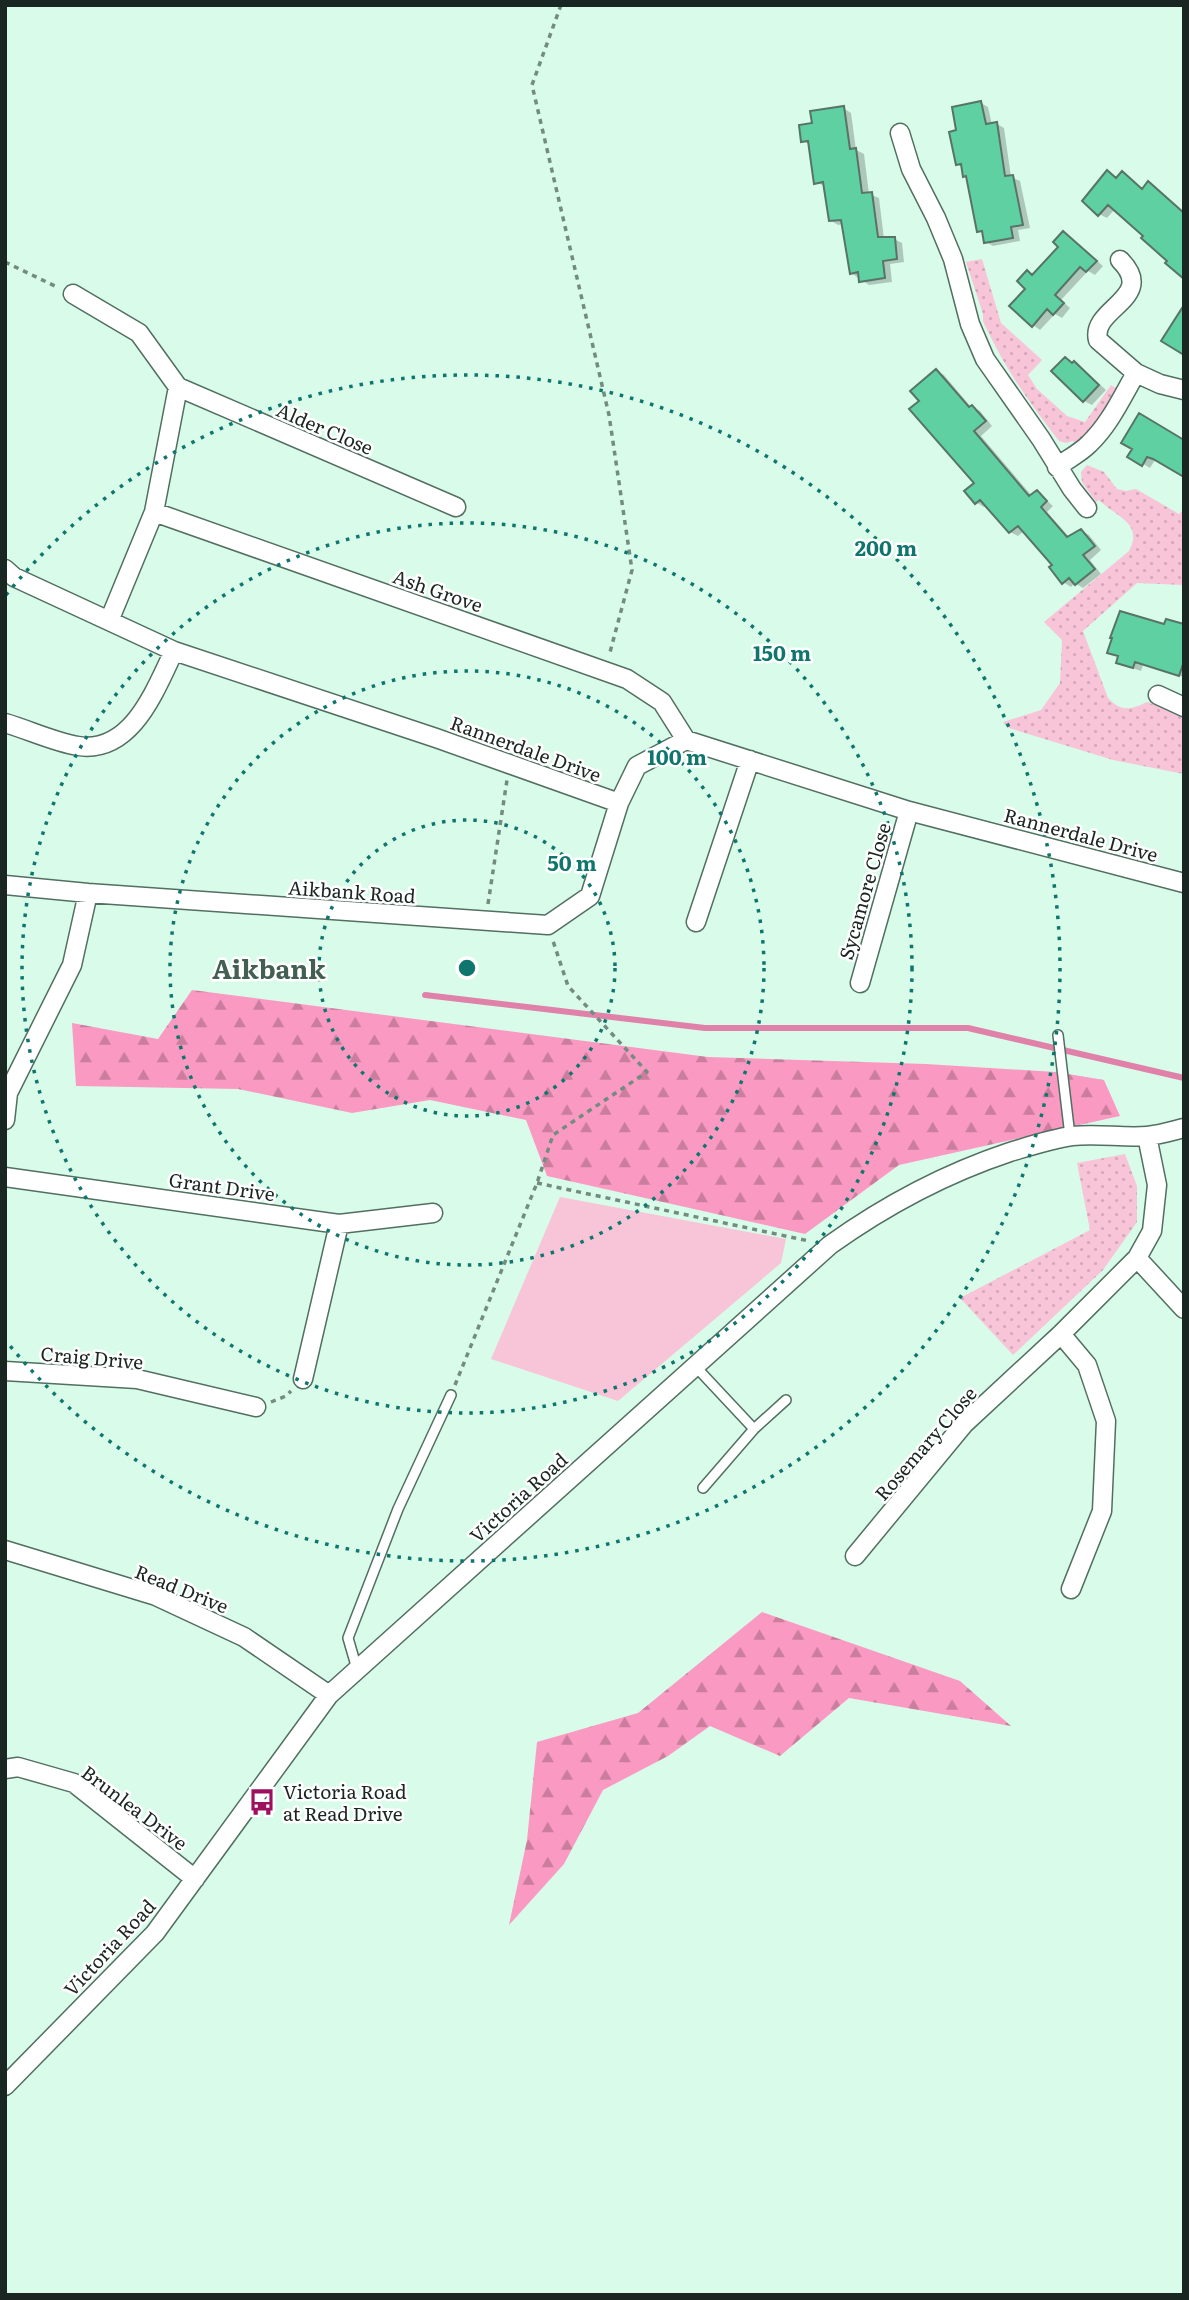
<svg xmlns="http://www.w3.org/2000/svg" width="1189" height="2300" font-family="Literata,serif">
<style>
.grass{fill:url(#grass-dots)}
.forest{fill:url(#forest-firs)}
.pitch{fill:#f8c4d8}
.shadow{fill:#0003}
.lines{fill:none;stroke-linecap:round;stroke-linejoin:round}
.stream{stroke:#df81a9;stroke-width:6}
.building{fill:#5fd0a2;stroke:#577466;stroke-width:2}
.service-casing{stroke:#526f61;stroke-width:12}
.minor-casing{stroke:#526f61;stroke-width:21}
.path{stroke:#748b80;stroke-width:3.5;stroke-dasharray:5 5;stroke-linecap:butt}
.service{stroke:#fff;stroke-width:9}
.minor{stroke:#fff;stroke-width:18}
.ring{fill:none;stroke:#0f766e;stroke-width:3.5;stroke-dasharray:3.5 7}
.labels{text-anchor:middle;dominant-baseline:central;stroke-width:5;stroke-linejoin:round;paint-order:stroke}
.street-label{font-size:19px;fill:#1a2621;stroke:#fff}
.poi-label{font-size:19px;fill:#1a2621;stroke:#fff;text-anchor:start}
.district-label{font-size:26px;font-weight:bold;fill:#425f52;stroke:#fff}
.centre{fill:#0f766e;stroke:#fff;stroke-width:3.5}
.ring-label{font-size:21px;text-anchor:middle;font-weight:bold;fill:#0f766e;stroke:#fff;stroke-width:5;stroke-linejoin:round;paint-order:stroke}
</style>
<defs>
<pattern id="grass-dots" width="8" height="8" patternUnits="userSpaceOnUse" patternTransform="scale(1.75)"><rect width="8" height="8" fill="#f8c4d8"/><path d="M2 2h.1M6 6h.1" fill="none" stroke="#d4a8b9" stroke-width="1.8" stroke-linecap="round"/></pattern>
<pattern id="forest-firs" width="22" height="20" patternUnits="userSpaceOnUse" patternTransform="scale(1.75)"><rect width="22" height="20" fill="#fa9ac2"/><path d="M5 1l3.5 6h-7zM16 11l3.5 6h-7z" fill="#ca7d9d"/></pattern>
</defs>
<rect width="100%" height="100%" fill="#d9fbea"/>
<path class="grass" d="M 982,259 L 1001,323 L 1042,360 L 1028,375 L 1037,389 L 1067,416 L 1085,422 L 1111,385 L 1119,390 L 1092,429 L 1076,445 L 1073,441 L 1066,443 L 1059,441 C 1027,399 1005,369 983,321 L 983,314 L 966,262 Z
M 1087,465 L 1104,472 L 1117,489 L 1126,491 L 1136,489 L 1179,514 L 1184,509 L 1184,585 L 1137,583 L 1083,631 L 1108,698 C 1121,712 1131,710 1147,702 L 1184,716 L 1184,774 L 1113,760 L 1009,728 L 1003,722 L 1041,710 L 1060,683 L 1062,640 L 1044,622 L 1129,551 C 1144,523 1116,517 1099,500 L 1096,502 L 1082,482 L 1081,472 Z
M 1125,1154 L 1137,1186 L 1137,1222 L 1103,1270 L 1013,1355 L 960,1298 L 1090,1230 L 1077,1163 Z"/>
<path class="forest" d="M 192,990 L 708,1057 L 926,1064 L 1056,1072 L 1104,1080 L 1120,1116 L 899,1165 L 805,1234 L 547,1176 L 526,1120 L 430,1100 L 352,1113 L 238,1089 L 76,1086 L 72,1023 L 158,1039 Z
M 762,1612 L 960,1681 L 1011,1726 L 849,1698 L 780,1756 L 710,1726 L 668,1756 L 603,1790 L 564,1864 L 509,1925 L 527,1840 L 537,1742 L 638,1713 Z"/>
<path class="pitch" d="M 560,1197 L 786,1239 L 781,1263 L 618,1401 L 491,1359 Z"/>
<path class="shadow" d="M 981,103 L 988,107 L 992,125 L 997,124 L 1004,128 L 1011,177 L 1020,181 L 1030,228 L 1018,230 L 1020,241 L 993,246 L 986,242 L 984,234 L 979,230 L 968,178 L 964,176 L 963,168 L 957,164 L 958,131 Z
M 843,108 L 851,113 L 856,150 L 864,154 L 869,194 L 879,198 L 884,239 L 894,239 L 902,243 L 904,262 L 890,264 L 892,282 L 869,285 L 851,273 L 844,224 L 838,225 L 830,220 L 826,186 L 816,183 L 811,145 L 803,141 L 814,125 Z
M 1108,172 L 1118,179 L 1122,173 L 1143,190 L 1169,261 L 1115,209 L 1107,218 L 1099,214 Z
M 1064,233 L 1103,266 L 1095,275 L 1088,271 L 1061,300 L 1070,308 L 1062,318 L 1055,314 L 1040,330 L 1033,325 L 1028,272 L 1034,276 L 1061,247 Z
M 1065,359 L 1081,367 L 1106,390 L 1092,405 L 1084,401 Z
M 937,371 L 944,375 L 971,407 L 980,411 L 992,426 L 981,436 L 1032,496 L 1037,492 L 1053,506 L 1047,512 L 1070,538 L 1081,531 L 1089,535 L 1101,550 L 1090,560 L 1101,574 L 1083,588 L 1075,583 L 1071,587 L 1063,582 L 1054,565 L 1024,531 L 1018,536 L 1010,532 L 987,505 L 984,507 L 977,503 L 967,492 L 977,483 L 921,401 Z
M 1184,437 L 1184,476 L 1155,460 L 1150,468 L 1130,456 L 1182,441 Z
M 1165,626 L 1184,626 L 1184,677 L 1143,665 L 1141,671 L 1126,666 L 1118,662 L 1120,657 L 1110,652 Z"/>
<g class="lines">
<path class="stream" d="M 425,995 L 705,1028 L 968,1028 L 1184,1078"/>
</g>
<path class="building" d="M 981,101 L 986,124 L 997,122 L 1005,176 L 1013,175 L 1023,225 L 1011,227 L 1013,238 L 984,243 L 982,231 L 977,232 L 966,176 L 963,177 L 961,164 L 956,165 L 949,132 L 956,130 L 952,107 Z
M 844,106 L 850,149 L 856,148 L 862,193 L 872,192 L 878,237 L 895,237 L 897,259 L 883,261 L 885,278 L 859,282 L 858,272 L 850,274 L 841,220 L 829,221 L 823,182 L 814,184 L 808,141 L 801,142 L 799,125 L 812,123 L 810,111 Z
M 1107,170 L 1116,178 L 1122,171 L 1142,189 L 1148,181 L 1184,213 L 1184,279 L 1165,263 L 1167,261 L 1141,238 L 1143,236 L 1108,205 L 1098,216 L 1082,201 Z
M 1063,231 L 1097,261 L 1086,272 L 1080,267 L 1055,295 L 1064,303 L 1053,315 L 1047,309 L 1032,327 L 1009,306 L 1025,289 L 1017,281 L 1027,270 L 1032,275 L 1058,247 L 1053,242 Z
M 1184,305 L 1184,355 L 1161,341 Z
M 1065,357 L 1072,363 L 1074,361 L 1099,385 L 1083,402 L 1051,371 Z
M 936,369 L 969,407 L 972,405 L 986,421 L 974,431 L 1029,496 L 1037,490 L 1047,501 L 1041,507 L 1067,537 L 1081,529 L 1095,546 L 1083,555 L 1095,569 L 1075,585 L 1069,578 L 1062,584 L 1049,567 L 1052,565 L 1018,526 L 1009,533 L 980,500 L 975,504 L 964,491 L 974,483 L 909,409 L 919,401 L 910,391 Z
M 1139,413 L 1184,440 L 1184,477 L 1153,459 L 1147,457 L 1142,466 L 1127,457 L 1132,449 L 1121,443 Z
M 1120,611 L 1164,624 L 1166,619 L 1184,624 L 1184,661 L 1179,676 L 1135,662 L 1133,668 L 1116,663 L 1118,656 L 1107,653 L 1112,638 L 1110,638 Z"/>
<g class="lines">
<defs>
<path id="service" d="M 1058,1035 L 1070,1136
M 696,1367 L 754,1429
M 703,1488 L 754,1429 L 786,1400
M 357,1669 L 348,1638 L 398,1509 L 451,1395"/>
<path id="minor" d="M 900,133 L 911,169 L 936,218 L 953,259 L 970,324 L 985,359 L 1041,439 L 1072,489 L 1087,508
M 1120,260 C 1158,298 1090,308 1098,340 L 1136,373 L 1160,384 L 1184,390
M 73,294 L 139,333 L 178,387 L 154,512 L 109,621
M 178,387 L 456,507
M 1057,467 C 1068,459 1080,453 1089,444 C 1110,424 1122,397 1136,373
M 154,512 L 627,679 L 662,702 L 686,740
M 5,569 L 14,577 L 174,651 L 436,738 L 619,803 L 637,766 L 686,740 L 909,811 L 1184,883
M 1158,695 L 1184,707
M 5,723 C 29,730 54,742 78,746 C 132,754 155,690 174,651
M 5,885 L 88,893 L 548,925 L 590,896 L 619,803
M 696,922 L 750,760
M 860,983 L 909,811
M 5,1120 L 8,1093 L 72,965 L 88,893
M 5,1177 L 339,1224 L 433,1213
M 1137,1258 L 1184,1309
M 1061,1334 L 1087,1365 L 1106,1421 L 1102,1511 L 1071,1589
M 5,1371 L 137,1379 L 256,1407
M 303,1379 L 339,1224
M 5,1550 L 156,1596 L 244,1637 L 329,1695
M 855,1556 L 964,1424 L 1061,1334 L 1137,1258 L 1152,1231 L 1157,1185 L 1147,1136
M 5,1769 L 18,1767 L 74,1783 L 195,1879
M 5,2086 L 155,1933 L 329,1695 L 830,1245 C 886,1205 944,1174 1010,1152 C 1030,1146 1051,1139 1072,1136 C 1098,1133 1122,1138 1147,1136 C 1159,1135 1172,1131 1184,1128"/>
</defs>
<use href="#service" class="service-casing"/>
<use href="#minor" class="minor-casing"/>
<path class="path" d="M 561,5 L 532,85 L 609,415 L 632,570 L 609,656
M 5,262 L 57,287
M 488,904 L 507,780
M 537,1183 L 809,1241
M 455,1385 L 537,1183 L 553,1135 L 647,1072 L 568,986 L 553,941
M 271,1402 L 286,1396 L 291,1391"/>
<use href="#service" class="service"/>
<use href="#minor" class="minor"/>
</g>
<g class="ring">
<circle cx="467" cy="968" r="148"/>
<circle cx="467" cy="968" r="297"/>
<circle cx="467" cy="968" r="445"/>
<path d="M6 595A593 593 0 1 1 6 1341"/>
</g>
<defs>
<symbol id="bus-bare" viewBox="-9 -9 18 18"><path d="M-5-6H5V4H4V6H2V4H-2V6H-4V4H-5ZM-3.5-4V0h7V-4ZM-3.5 1.2v1.5H-2V1.2ZM2 1.2v1.5H3.5V1.2Z" fill="#9c105f" stroke="#fff" stroke-width="2.5" paint-order="stroke"/></symbol>
</defs>
<g fill-rule="evenodd">
<use href="#bus-bare" x="243" y="1783" width="38" height="38"/>
</g>
<g class="labels">
<g class="street-label">
<text transform="translate(325 428) rotate(23)">Alder Close</text>
<text transform="translate(438 590) rotate(19)">Ash Grove</text>
<text transform="translate(526 748) rotate(20)">Rannerdale Drive</text>
<text transform="translate(1081 834) rotate(15)">Rannerdale Drive</text>
<text transform="translate(352 891) rotate(4)">Aikbank Road</text>
<text transform="translate(864 891) rotate(-74)">Sycamore Close</text>
<text transform="translate(222 1186) rotate(8)">Grant Drive</text>
<text transform="translate(92 1357) rotate(5)">Craig Drive</text>
<text transform="translate(925 1443) rotate(-49)">Rosemary Close</text>
<text transform="translate(518 1497) rotate(-42)">Victoria Road</text>
<text transform="translate(182 1588) rotate(22)">Read Drive</text>
<text transform="translate(135 1807) rotate(37)">Brunlea Drive</text>
<text transform="translate(109 1947) rotate(-47)">Victoria Road</text>
</g>
<g class="poi-label">
<text x="283" y="1791">Victoria Road<tspan x="283" dy="22">at Read Drive</tspan></text>
</g>
<g class="district-label">
<text x="269" y="967">Aikbank</text>
</g>
</g>
<circle cx="467" cy="968" r="10" class="centre"/>
<g class="ring-label">
<text x="886" y="556">200 m</text>
<text x="782" y="661">150 m</text>
<text x="677" y="765">100 m</text>
<text x="572" y="871">50 m</text>
</g>
<rect width="1189" height="2300" fill="none" stroke="#1a2621" stroke-width="14"/>
</svg>
